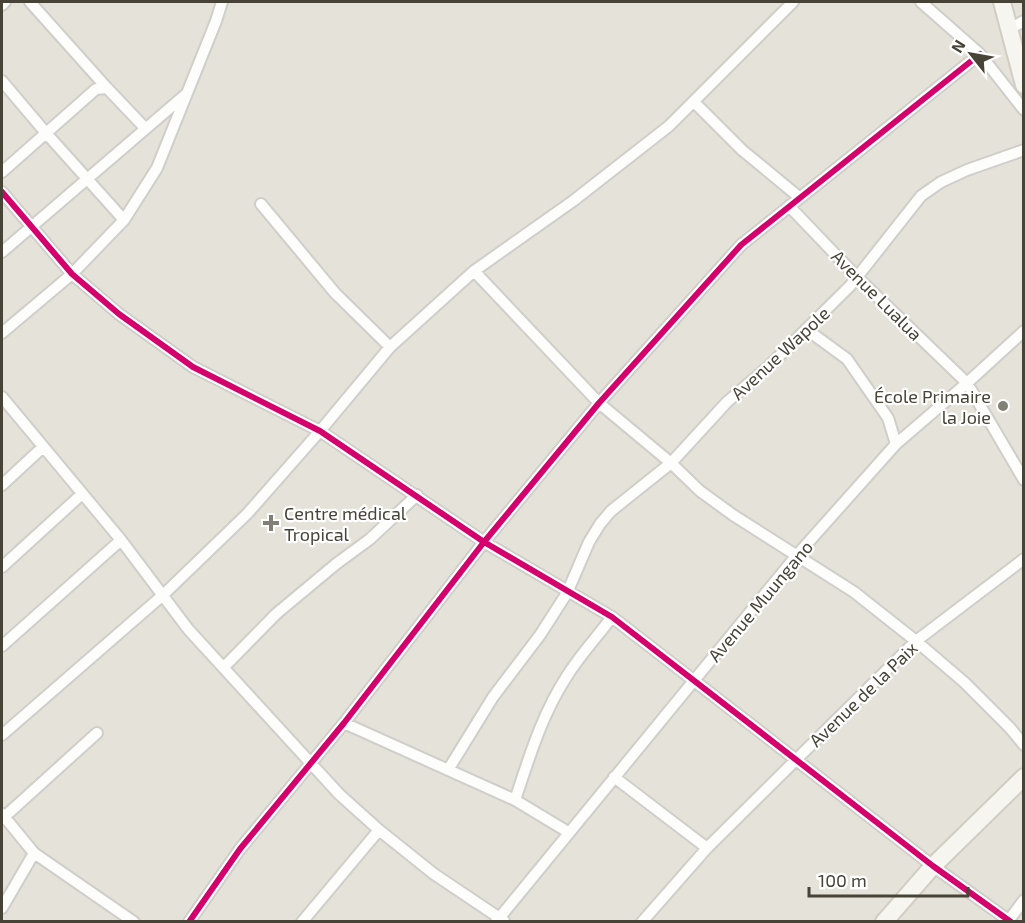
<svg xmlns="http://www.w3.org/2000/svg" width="1025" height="923" font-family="'Exo 2',sans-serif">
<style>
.residential{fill:#e5e2d9}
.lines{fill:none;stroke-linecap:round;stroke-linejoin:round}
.street-casing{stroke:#cfcec8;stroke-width:14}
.secondary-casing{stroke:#d0cdc2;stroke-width:20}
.street{stroke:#fdfdfc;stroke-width:10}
.secondary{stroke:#f7f5ef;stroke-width:16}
.cycleway-casing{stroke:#fff;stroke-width:10}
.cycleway{stroke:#d6006c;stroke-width:6}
.poi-dot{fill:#828076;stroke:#fff;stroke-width:2}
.labels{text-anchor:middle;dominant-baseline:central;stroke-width:4.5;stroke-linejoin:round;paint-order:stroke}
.street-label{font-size:18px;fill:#474337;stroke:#fff}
.poi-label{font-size:18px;fill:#474337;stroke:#fff;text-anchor:end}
</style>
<rect width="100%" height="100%" fill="#f1f0eb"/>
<path class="residential" d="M 2,2 L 1023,2 L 1023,921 L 2,921 Z"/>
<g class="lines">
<defs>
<path id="street" d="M 30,2 L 107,88
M 921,2 L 980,54 L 1024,110
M 2,5 L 5,2
M 1009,29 L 1024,21
M 2,81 L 46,133 L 124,220
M 694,102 L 742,150 L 799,197
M 2,172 L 96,89 L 107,88 L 145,128
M 2,192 L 72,274 L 119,314 L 193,367 L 320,431 L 484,542 L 612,617 L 933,866 L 1011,922
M 261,204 L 335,293 L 390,347
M 789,206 L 857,277 L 967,383 L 1024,480
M 2,252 L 185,95
M 474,271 L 599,403 L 671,463 L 700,491 L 733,515 L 854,592 L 916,641 L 964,682 L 1010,728 L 1024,745
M 806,329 L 847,359 L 888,418 L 896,444
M 2,333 L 72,274 L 124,220 L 157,168 L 216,21 L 222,2
M 2,397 L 121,540 L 188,629 L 339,794 L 379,830 L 434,874 L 504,921
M 2,485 L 43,447
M 2,567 L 82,494
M 2,646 L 121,540
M 224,667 L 276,614 L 336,564 L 370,539 L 417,495
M 344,723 L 515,800 L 568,832
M 2,735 L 163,595 L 247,514 L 320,431 L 390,347 L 474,271 L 573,201 L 669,126 L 793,2
M 448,770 L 493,697 L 540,635 L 567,593 L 589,542 L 600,524 L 611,511 L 671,463 L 727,402 L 768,367 L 850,286 L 921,196 L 941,182 L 967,170 L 1024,150
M 614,777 L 707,848
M 515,800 C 529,758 542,714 567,676 C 580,655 597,637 612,617
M 2,814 L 34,853 L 134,922
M 2,819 L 97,733
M 2,908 L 34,853
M 1009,920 L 1024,900
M 189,922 L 240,849 L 344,723 L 484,542 L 599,403 L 741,245 L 980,54
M 302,922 L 379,830
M 496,922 L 797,555 L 896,444 L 967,383 L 1024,331
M 642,922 L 707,848 L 916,641 L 1024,559"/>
<path id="secondary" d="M 1002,2 L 1024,85
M 884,922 L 933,866 L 1024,777"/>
</defs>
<use href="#street" class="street-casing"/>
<use href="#secondary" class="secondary-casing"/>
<use href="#street" class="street"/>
<use href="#secondary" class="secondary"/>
<defs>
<path id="cycleway" d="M 2,192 L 72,274 L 119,314 L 193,367 L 320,431 L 484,542 L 612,617 L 933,866 L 1011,922
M 189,922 L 240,849 L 344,723 L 484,542 L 599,403 L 741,245 L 980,54"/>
</defs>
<use href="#cycleway" class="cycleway-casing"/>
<use href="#cycleway" class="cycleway"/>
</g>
<g class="poi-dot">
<circle cx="1003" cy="406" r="6"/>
<path d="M268 514h6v6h6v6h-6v6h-6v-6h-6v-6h6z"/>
</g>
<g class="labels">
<g class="street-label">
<text transform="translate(877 295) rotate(45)">Avenue Lualua</text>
<text transform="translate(780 353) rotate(-43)">Avenue Wapole</text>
<text transform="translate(760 601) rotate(-50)">Avenue Muungano</text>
<text transform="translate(863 694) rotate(-44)">Avenue de la Paix</text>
</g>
<g class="poi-label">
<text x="991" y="396">École Primaire<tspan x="991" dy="21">la Joie</tspan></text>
<text x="284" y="513" text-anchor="start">Centre médical<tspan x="284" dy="21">Tropical</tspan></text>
</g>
</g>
<rect width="1025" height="923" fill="none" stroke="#474337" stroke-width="6"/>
<g transform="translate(971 54) rotate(301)" stroke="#ffffff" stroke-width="4.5" paint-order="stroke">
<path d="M0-4.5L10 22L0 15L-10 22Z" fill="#474337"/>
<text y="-9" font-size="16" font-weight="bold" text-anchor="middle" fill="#474337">N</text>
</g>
<path d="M809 887v9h159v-9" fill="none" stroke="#474337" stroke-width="3"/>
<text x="818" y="887" font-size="18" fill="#474337" stroke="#ffffff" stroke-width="4.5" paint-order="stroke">100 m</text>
</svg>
